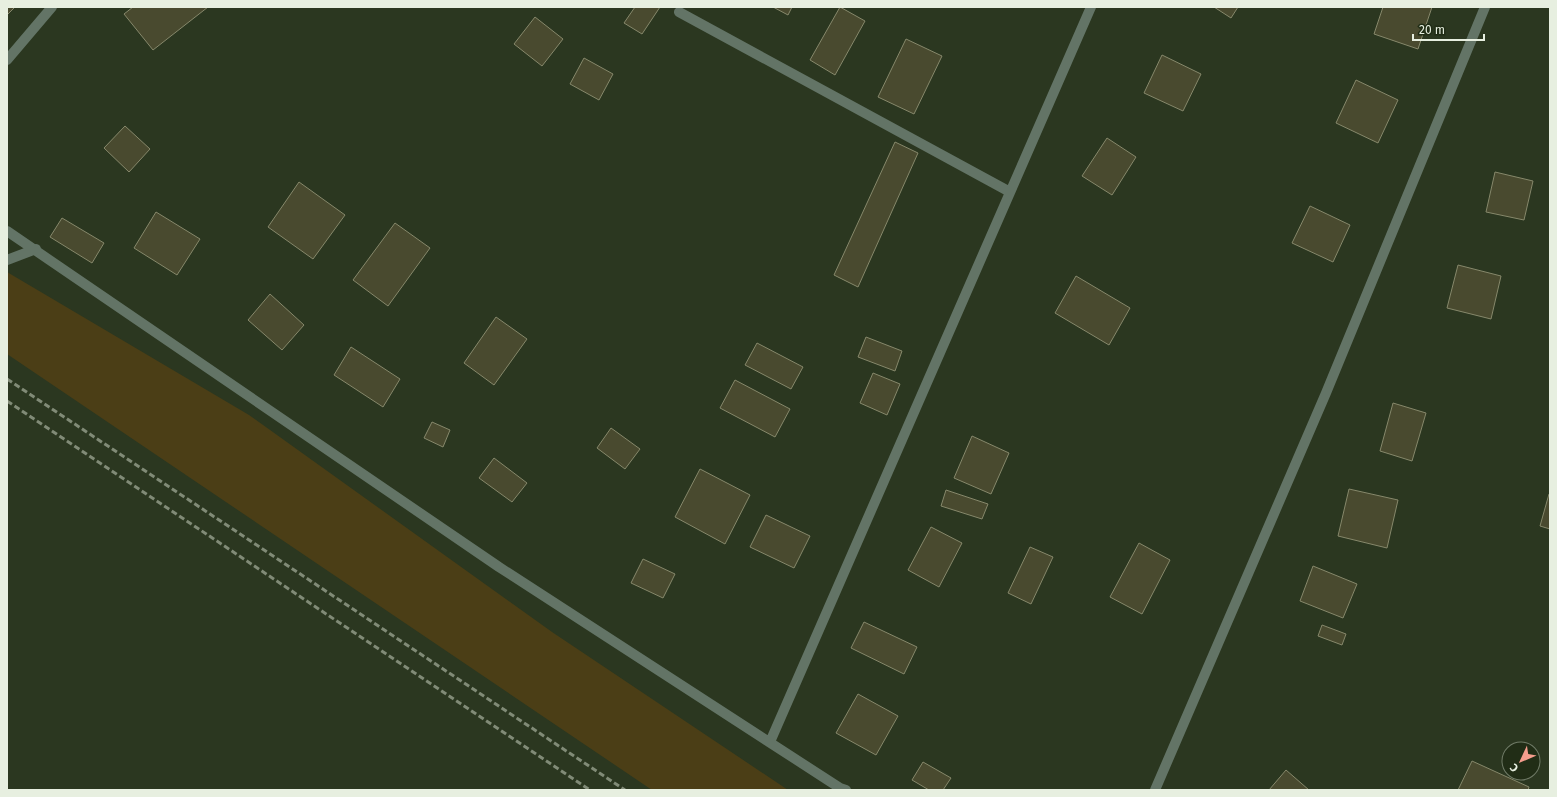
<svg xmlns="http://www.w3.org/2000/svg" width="1557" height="797" font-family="'Fira Sans',sans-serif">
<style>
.green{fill:#4b3e16}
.building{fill:#494a2f;stroke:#86886b}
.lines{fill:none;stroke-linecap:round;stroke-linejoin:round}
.minor{stroke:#637466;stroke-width:10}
.rail{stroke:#818b77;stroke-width:3;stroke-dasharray:6 3;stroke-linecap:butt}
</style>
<rect width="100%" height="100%" fill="#2b3720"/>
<path class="green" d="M 7,272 L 249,415 L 552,632 L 788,790 L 652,790 L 7,354 Z"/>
<path class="building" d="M 7,7 L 15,7 L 7,15 Z
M 133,7 L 208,7 L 153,50 L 124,14 Z
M 635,7 L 660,7 L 642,34 L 624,23 Z
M 773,7 L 792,7 L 788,15 Z
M 840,7 L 865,21 L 835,75 L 810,60 Z
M 1214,7 L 1238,7 L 1231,18 Z
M 1383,7 L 1432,7 L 1418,49 L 1374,34 Z
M 535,17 L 563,39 L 542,66 L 514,44 Z
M 906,39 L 942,56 L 914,114 L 878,97 Z
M 1162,55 L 1201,74 L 1183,111 L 1144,93 Z
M 584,58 L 613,74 L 599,100 L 570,84 Z
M 1356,80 L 1398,100 L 1378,143 L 1336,123 Z
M 125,126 L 150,149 L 129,172 L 104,148 Z
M 1107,138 L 1136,157 L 1112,195 L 1082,176 Z
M 895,142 L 918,153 L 858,287 L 834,275 Z
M 1495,172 L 1533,181 L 1524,220 L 1486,212 Z
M 299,182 L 345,215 L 313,259 L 268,227 Z
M 1310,206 L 1350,225 L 1333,262 L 1292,243 Z
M 156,212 L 200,239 L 177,275 L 134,248 Z
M 62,218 L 104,243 L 92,263 L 50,237 Z
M 395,223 L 430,248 L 388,306 L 353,280 Z
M 1458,265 L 1501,276 L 1491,319 L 1447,308 Z
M 1076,276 L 1130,308 L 1109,345 L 1055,313 Z
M 270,294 L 304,325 L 282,350 L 248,320 Z
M 496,317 L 527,339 L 494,385 L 464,363 Z
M 866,337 L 902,351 L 895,371 L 858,357 Z
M 757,343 L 803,367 L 791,389 L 745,365 Z
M 351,347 L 400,379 L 383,407 L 334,375 Z
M 873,373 L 900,384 L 887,415 L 860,403 Z
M 735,380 L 790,409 L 775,437 L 720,408 Z
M 1393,403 L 1426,413 L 1412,461 L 1380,451 Z
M 432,422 L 450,430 L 443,447 L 424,438 Z
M 611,428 L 640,449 L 625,469 L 597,448 Z
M 972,436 L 1009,453 L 991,494 L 954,478 Z
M 494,458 L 527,483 L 512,502 L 479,478 Z
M 700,469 L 750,495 L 725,544 L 675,517 Z
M 1349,489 L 1398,500 L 1387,548 L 1338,536 Z
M 946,490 L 988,504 L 982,519 L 941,506 Z
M 1549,494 L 1550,494 L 1550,529 L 1540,526 Z
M 766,515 L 810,536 L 794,568 L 750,547 Z
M 931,527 L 962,543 L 939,587 L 908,570 Z
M 1139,543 L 1170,560 L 1142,614 L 1110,597 Z
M 1030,547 L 1053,557 L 1031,604 L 1008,593 Z
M 643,559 L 675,574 L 663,598 L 631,583 Z
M 1313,566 L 1357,584 L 1343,618 L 1300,601 Z
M 864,622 L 917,647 L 904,674 L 851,648 Z
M 1322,625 L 1346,634 L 1342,645 L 1318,636 Z
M 858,694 L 898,716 L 876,755 L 836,733 Z
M 1472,761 L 1529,787 L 1528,790 L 1458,790 Z
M 923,762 L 951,778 L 943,790 L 929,790 L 912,780 Z
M 1286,770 L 1309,790 L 1269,790 Z"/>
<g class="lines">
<path class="minor" d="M 679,12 L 1010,192
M 7,60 L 52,7
M 7,231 L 499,567 L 840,788 L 846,790
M 7,260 L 36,249
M 770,742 L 1091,7
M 1155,790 L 1326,393 L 1485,7"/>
<path class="rail" d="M 7,379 L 625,790
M 7,401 L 590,790"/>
</g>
<rect width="1557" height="797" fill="none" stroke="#e7efe0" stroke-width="16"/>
<g transform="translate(1521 761) rotate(226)"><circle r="19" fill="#212d16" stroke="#707b67"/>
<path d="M0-3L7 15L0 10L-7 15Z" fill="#f59d8d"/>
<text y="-6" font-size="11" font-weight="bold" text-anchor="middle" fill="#e7efe0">С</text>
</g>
<path d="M1413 34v6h71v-6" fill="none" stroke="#e7efe0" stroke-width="2"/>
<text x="1419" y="34" font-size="12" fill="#e7efe0" stroke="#212d16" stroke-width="3" paint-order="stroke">20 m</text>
</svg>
